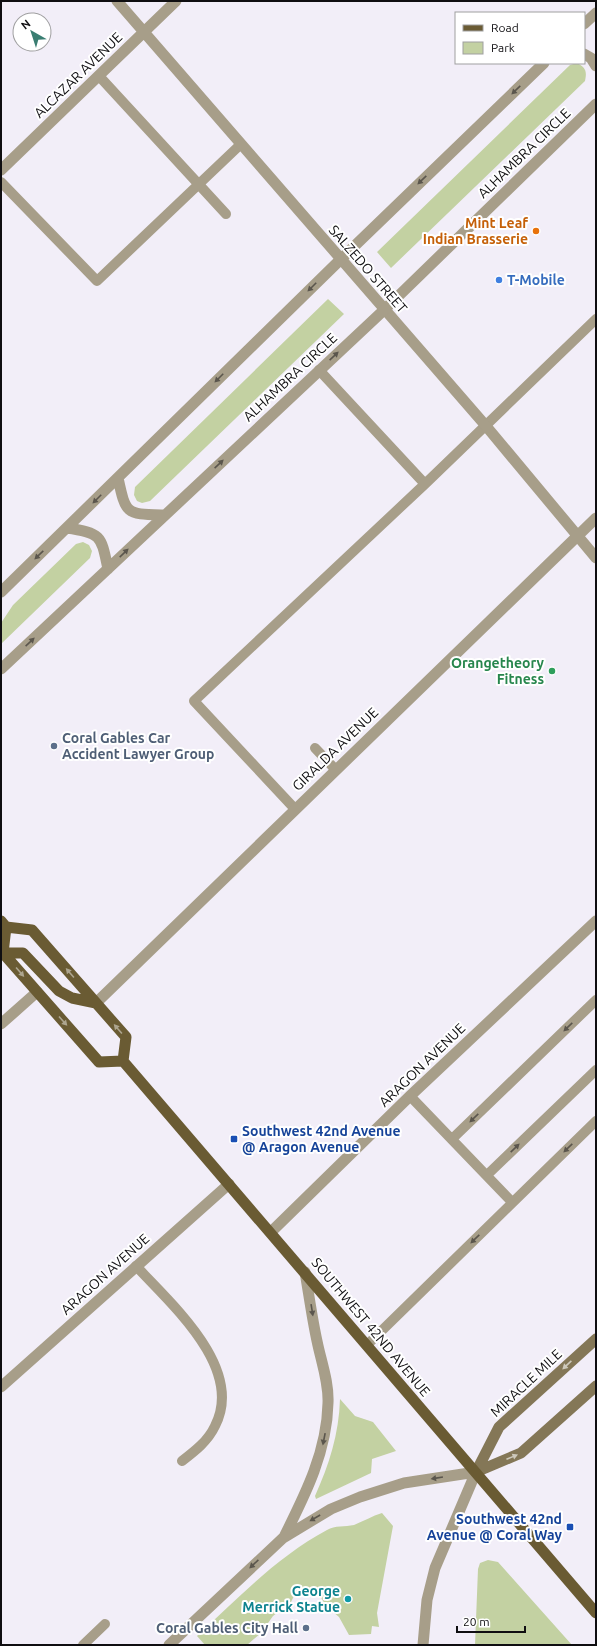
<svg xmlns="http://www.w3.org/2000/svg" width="597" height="1646" font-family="Ubuntu,sans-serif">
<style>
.green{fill:#c3d1a2}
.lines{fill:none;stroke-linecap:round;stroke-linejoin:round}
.service{stroke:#a79e89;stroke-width:10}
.minor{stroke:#a79e89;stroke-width:11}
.tertiary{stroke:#a79e89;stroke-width:11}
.secondary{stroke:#847757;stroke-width:11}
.primary{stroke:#6a5b33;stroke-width:11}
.oneway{fill:#5b564d}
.oneway2{fill:#ada58f}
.oneway3{fill:#cec9bc}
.food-dot{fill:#e8710a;stroke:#fff;stroke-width:1.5}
.shop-dot{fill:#3f7fe0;stroke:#fff;stroke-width:1.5}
.leisure-dot{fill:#2e9e5b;stroke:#fff;stroke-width:1.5}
.service-dot{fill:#5c6f8a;stroke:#fff;stroke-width:1.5}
.transit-dot{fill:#1a4fb4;stroke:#fff;stroke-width:1.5}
.culture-dot{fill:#0f9aa8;stroke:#fff;stroke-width:1.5}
.labels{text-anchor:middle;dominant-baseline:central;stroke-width:4;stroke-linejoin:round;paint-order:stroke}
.street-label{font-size:14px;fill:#0f0e11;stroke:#fff}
.food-label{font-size:14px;font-weight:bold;fill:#c56008;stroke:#fff;text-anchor:end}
.shop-label{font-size:14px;font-weight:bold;fill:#366cbe;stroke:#fff;text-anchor:start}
.leisure-label{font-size:14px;font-weight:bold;fill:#27864d;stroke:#fff;text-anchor:end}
.service-label{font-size:14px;font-weight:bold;fill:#4e5e75;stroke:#fff;text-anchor:start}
.transit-label{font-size:14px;font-weight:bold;fill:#164399;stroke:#fff;text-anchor:start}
.culture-label{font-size:14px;font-weight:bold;fill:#0d838f;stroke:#fff;text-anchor:end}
</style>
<rect width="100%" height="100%" fill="#f2eef8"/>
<path class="green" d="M 577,63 C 586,68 587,71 585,81 L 391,268 L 377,252 L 570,65 Z
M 328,299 L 344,314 L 150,501 L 142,503 L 137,501 L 134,495 L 135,487 Z
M 83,542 L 89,545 L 92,551 L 90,558 L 1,644 L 1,623 L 13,605 L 76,544 Z
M 340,1399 L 355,1416 L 373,1422 L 396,1451 L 372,1459 L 371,1473 L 316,1499 L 315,1496 C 329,1465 339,1434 340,1399 Z
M 382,1513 L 393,1526 L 377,1613 L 379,1627 L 372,1626 L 371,1634 L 349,1635 L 339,1617 L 326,1606 L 319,1594 L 304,1590 L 295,1594 L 291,1602 L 273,1616 L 261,1633 L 247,1645 L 205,1645 L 197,1636 C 237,1599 278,1556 327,1530 C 335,1525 345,1527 354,1525 C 364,1521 372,1516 382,1513 Z
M 488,1560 L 498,1562 L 572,1645 L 475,1645 L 478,1569 L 480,1563 Z"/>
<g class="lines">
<path class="service" d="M 99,76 L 226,214
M 1,182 L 97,281 L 241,144
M 319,370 L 425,484
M 315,748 L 335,769
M 295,809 L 194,701 L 425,484 L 596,319
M 410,1096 L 512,1202
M 452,1139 L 596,1000
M 487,1175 L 596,1070
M 136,1266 C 171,1304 245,1368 215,1426 C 208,1441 195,1451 182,1461
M 367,1345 L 596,1121
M 83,1645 L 105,1624"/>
<path class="minor" d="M 117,1 L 486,426 L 596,558
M 1,170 L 176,1
M 96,1003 L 596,518
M 1,1024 L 37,992
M 271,1232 L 410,1096 L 596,921
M 1,1387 L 229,1184"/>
<path class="tertiary" d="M 584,24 L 596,13
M 584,54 L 591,58 L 596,66
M 118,478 C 126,515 126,514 164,515
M 67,528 C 102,533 101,536 108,569
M 1,592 L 340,260 L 544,63
M 1,669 L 384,310 L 596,104
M 284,1537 C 305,1495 327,1452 328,1403 C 329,1382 321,1361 317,1341 C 312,1318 309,1295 305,1272
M 169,1645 L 283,1538 L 331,1509 L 360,1497 L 404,1483 L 476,1472
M 423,1645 L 427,1600 L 435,1568 L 476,1472"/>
<path class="secondary" d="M 476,1472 L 499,1427 L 596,1339
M 476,1472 L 521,1453 L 596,1386"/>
<path class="primary" d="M 1,921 L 6,927 L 32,930 L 126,1037 L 123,1061 L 596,1613
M 6,927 L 3,953 L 99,1062 L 123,1061
M 3,953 L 23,953 L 59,991 L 72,998 L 96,1003"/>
</g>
<defs><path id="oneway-solid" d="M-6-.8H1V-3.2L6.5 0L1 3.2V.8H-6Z"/></defs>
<g class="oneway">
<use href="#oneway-solid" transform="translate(516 90) rotate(136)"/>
<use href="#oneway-solid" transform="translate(422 180) rotate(136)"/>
<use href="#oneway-solid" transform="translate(312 287) rotate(135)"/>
<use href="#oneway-solid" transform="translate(334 356) rotate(-43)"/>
<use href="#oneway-solid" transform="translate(219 378) rotate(135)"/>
<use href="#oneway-solid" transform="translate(219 464) rotate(-43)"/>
<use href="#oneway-solid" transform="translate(97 499) rotate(135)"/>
<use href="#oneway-solid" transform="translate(124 553) rotate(-44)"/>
<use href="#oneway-solid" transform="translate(39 555) rotate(136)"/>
<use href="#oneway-solid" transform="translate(30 642) rotate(-43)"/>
<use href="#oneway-solid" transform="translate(568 1027) rotate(136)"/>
<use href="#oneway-solid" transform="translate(474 1118) rotate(136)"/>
<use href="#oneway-solid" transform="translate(515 1148) rotate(-44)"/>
<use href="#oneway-solid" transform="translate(568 1148) rotate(136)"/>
<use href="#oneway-solid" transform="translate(475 1239) rotate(136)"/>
<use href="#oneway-solid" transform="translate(312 1310) rotate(81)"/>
<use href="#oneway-solid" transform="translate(324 1439) rotate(101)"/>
<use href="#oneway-solid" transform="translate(437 1478) rotate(171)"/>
<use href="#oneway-solid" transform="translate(315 1518) rotate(150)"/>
<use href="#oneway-solid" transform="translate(254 1564) rotate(137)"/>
</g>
<g class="oneway2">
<use href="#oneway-solid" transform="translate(20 972) rotate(49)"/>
<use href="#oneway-solid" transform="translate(70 973) rotate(-131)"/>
<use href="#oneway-solid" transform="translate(63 1021) rotate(48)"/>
<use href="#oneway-solid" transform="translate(118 1029) rotate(-131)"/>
</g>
<g class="oneway3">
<use href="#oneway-solid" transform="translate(567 1365) rotate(137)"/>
<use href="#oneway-solid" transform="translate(512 1457) rotate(-22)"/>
</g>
<circle class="food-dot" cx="536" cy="231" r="4"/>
<circle class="shop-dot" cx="499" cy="280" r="4"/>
<circle class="leisure-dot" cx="552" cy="671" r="4"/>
<g class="service-dot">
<circle cx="54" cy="746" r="4"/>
<circle cx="306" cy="1628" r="4"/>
</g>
<g class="transit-dot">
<rect x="230" y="1135" width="8" height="8" rx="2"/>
<rect x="566" y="1523" width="8" height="8" rx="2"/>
</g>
<circle class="culture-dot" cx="348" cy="1599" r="4"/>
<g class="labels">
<g class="street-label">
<text transform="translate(78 75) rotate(-44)">ALCAZAR AVENUE</text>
<text transform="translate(524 153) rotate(-44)">ALHAMBRA CIRCLE</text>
<text transform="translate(368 269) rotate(49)">SALZEDO STREET</text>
<text transform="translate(290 377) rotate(-43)">ALHAMBRA CIRCLE</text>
<text transform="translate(335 749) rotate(-44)">GIRALDA AVENUE</text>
<text transform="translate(422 1065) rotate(-44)">ARAGON AVENUE</text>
<text transform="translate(105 1274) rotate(-42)">ARAGON AVENUE</text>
<text transform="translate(371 1327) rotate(50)">SOUTHWEST 42ND AVENUE</text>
<text transform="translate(526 1383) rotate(-43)">MIRACLE MILE</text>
</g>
<g class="food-label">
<text x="528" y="223">Mint Leaf<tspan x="528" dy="16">Indian Brasserie</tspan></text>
</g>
<g class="shop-label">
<text x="507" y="280">T-Mobile</text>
</g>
<g class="leisure-label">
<text x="544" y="663">Orangetheory<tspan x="544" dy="16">Fitness</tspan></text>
</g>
<g class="service-label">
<text x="62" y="738">Coral Gables Car<tspan x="62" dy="16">Accident Lawyer Group</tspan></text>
<text x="298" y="1628" text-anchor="end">Coral Gables City Hall</text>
</g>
<g class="transit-label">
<text x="242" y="1131">Southwest 42nd Avenue<tspan x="242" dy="16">@ Aragon Avenue</tspan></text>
<text x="562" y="1519" text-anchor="end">Southwest 42nd<tspan x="562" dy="16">Avenue @ Coral Way</tspan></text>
</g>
<g class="culture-label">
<text x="340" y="1591">George<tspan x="340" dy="16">Merrick Statue</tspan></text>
</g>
</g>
<rect width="597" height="1646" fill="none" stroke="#0f0e11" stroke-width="4"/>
<rect x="455" y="12" width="130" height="52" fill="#ffffff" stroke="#9f9fa0"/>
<rect x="463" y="25" width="20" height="6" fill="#6a5b33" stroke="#9f9fa0"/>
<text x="491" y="32" font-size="12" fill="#0f0e11">Road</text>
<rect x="463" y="42" width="20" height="12" fill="#c3d1a2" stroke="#9f9fa0"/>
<text x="491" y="52" font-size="12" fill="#0f0e11">Park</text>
<g transform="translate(32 32) rotate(321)"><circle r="19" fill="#ffffff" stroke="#9f9fa0"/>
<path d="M0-3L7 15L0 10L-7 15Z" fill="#3a7e72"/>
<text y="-6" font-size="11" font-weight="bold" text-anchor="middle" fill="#0f0e11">N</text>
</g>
<path d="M457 1626v6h68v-6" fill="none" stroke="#0f0e11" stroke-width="2"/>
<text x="463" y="1626" font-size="12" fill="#0f0e11" stroke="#ffffff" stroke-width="3" paint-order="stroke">20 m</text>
</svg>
